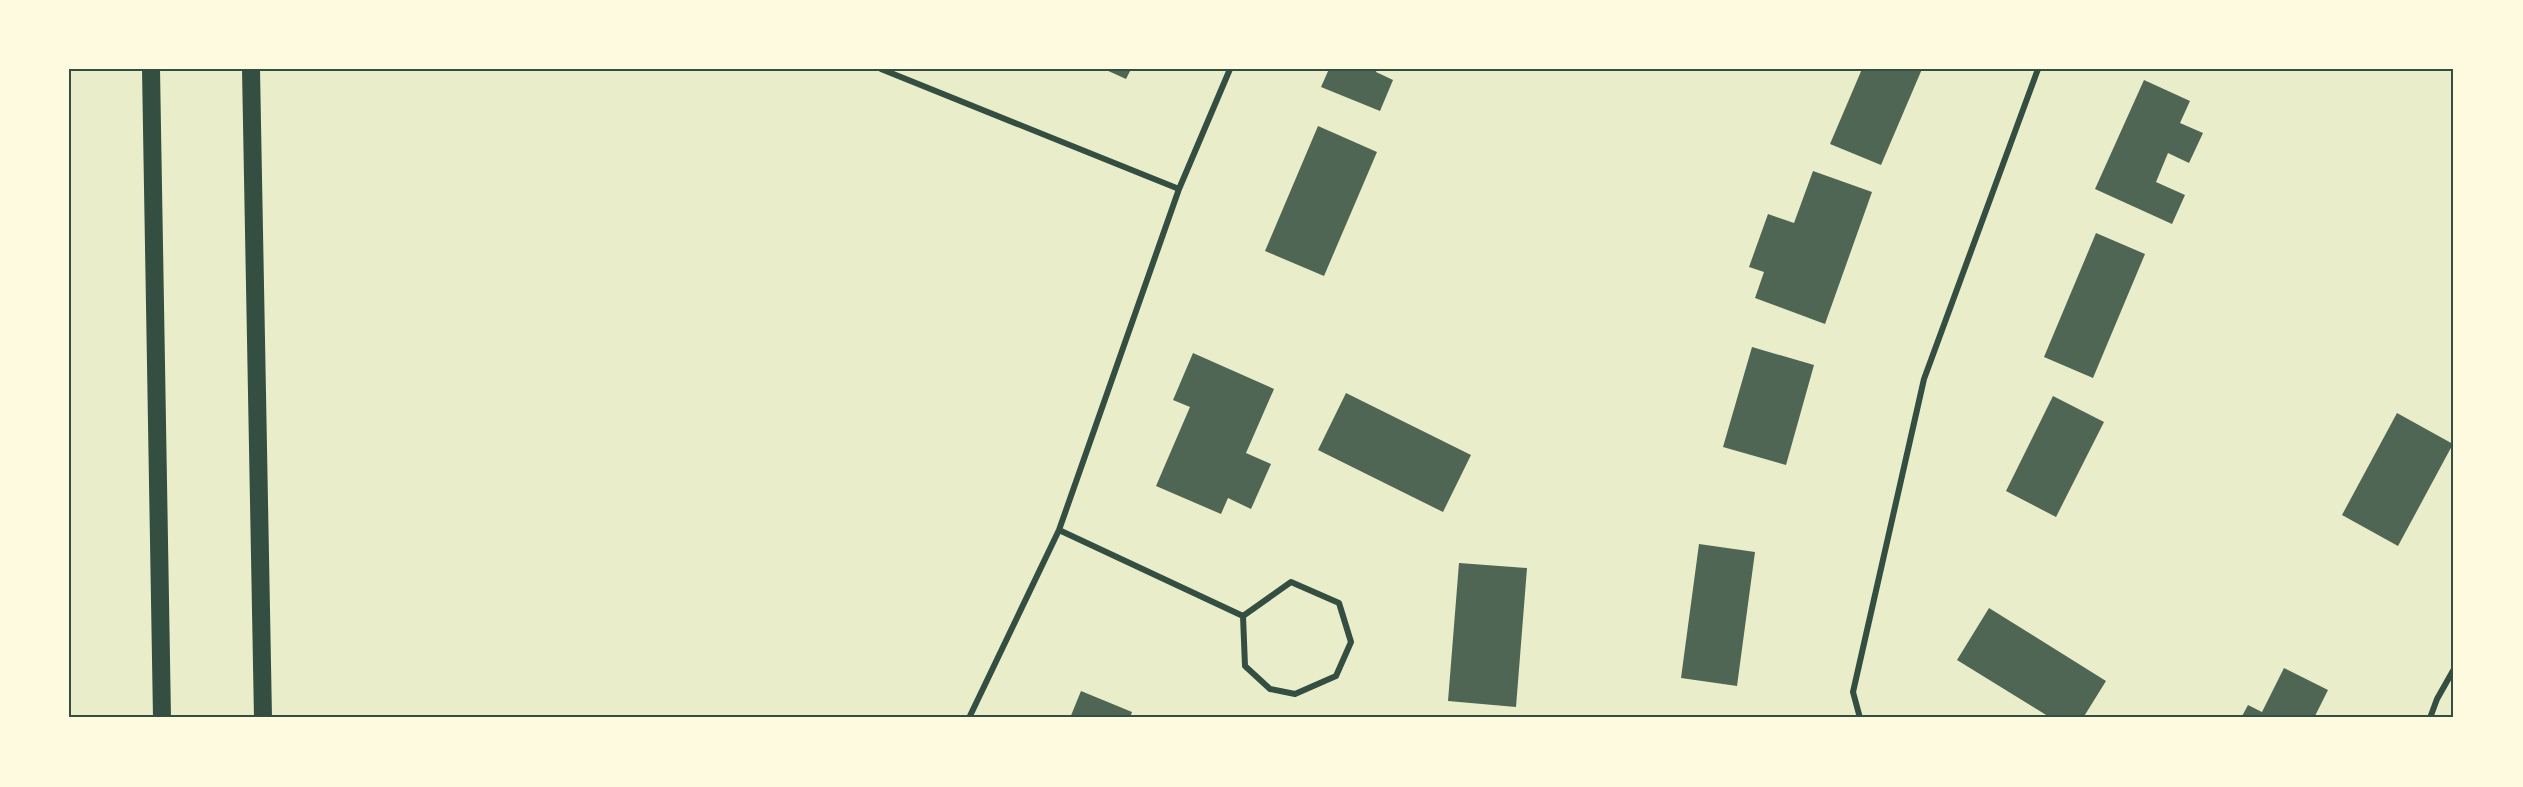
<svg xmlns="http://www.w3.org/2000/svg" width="2523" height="787" font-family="Mulish,sans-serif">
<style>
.building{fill:#4f6655}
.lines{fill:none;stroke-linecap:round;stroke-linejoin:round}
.minor{stroke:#344e41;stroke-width:6}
.motorway{stroke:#344e41;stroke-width:18}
.neatline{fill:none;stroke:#344e41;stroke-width:2}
</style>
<rect width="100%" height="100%" fill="#e9edc9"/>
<path class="building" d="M 1104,69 L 1131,69 L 1126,79 Z
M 1329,69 L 1377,69 L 1376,72 L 1393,80 L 1380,111 L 1321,87 Z
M 1862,69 L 1922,69 L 1881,165 L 1830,144 Z
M 2144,80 L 2190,101 L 2180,123 L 2203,133 L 2189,163 L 2168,153 L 2156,182 L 2185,195 L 2172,224 L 2095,189 Z
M 1318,126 L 1377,152 L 1324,276 L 1265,251 Z
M 1813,171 L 1872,192 L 1825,324 L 1755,298 L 1764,272 L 1749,267 L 1768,214 L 1794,223 Z
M 2096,233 L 2145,254 L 2093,378 L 2044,357 Z
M 1752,347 L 1814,365 L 1786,465 L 1723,447 Z
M 1193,353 L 1274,389 L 1246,453 L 1271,464 L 1251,509 L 1228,498 L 1221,514 L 1156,486 L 1190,407 L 1173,400 Z
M 1346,393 L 1471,455 L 1443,512 L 1318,450 Z
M 2053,396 L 2104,422 L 2056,517 L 2006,491 Z
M 2397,413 L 2453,444 L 2398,546 L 2342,515 Z
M 1699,544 L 1755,552 L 1737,686 L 1681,678 Z
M 1459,563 L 1527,568 L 1516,707 L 1448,701 Z
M 1989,608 L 2106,681 L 2083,718 L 2051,718 L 1957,660 Z
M 2284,668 L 2328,690 L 2314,718 L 2241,718 L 2248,705 L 2262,712 Z
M 1081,691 L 1132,712 L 1130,718 L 1070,718 Z"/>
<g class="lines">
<path class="minor" d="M 881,69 L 1179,189
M 1059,530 L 1243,616
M 1291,582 L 1339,603 L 1351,642 L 1336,676 L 1295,694 L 1270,689 L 1245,666 L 1243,616 Z
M 969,718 L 1059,530 L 1179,189 L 1230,69
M 1860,718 L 1853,692 L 1924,379 L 2038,69
M 2430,718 L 2437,699 L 2454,669"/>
<path class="motorway" d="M 151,69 L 162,718
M 251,69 L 263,718"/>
</g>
<rect width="2523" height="787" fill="none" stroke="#fefae0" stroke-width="141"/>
<rect x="70" y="70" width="2382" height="646" class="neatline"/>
</svg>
